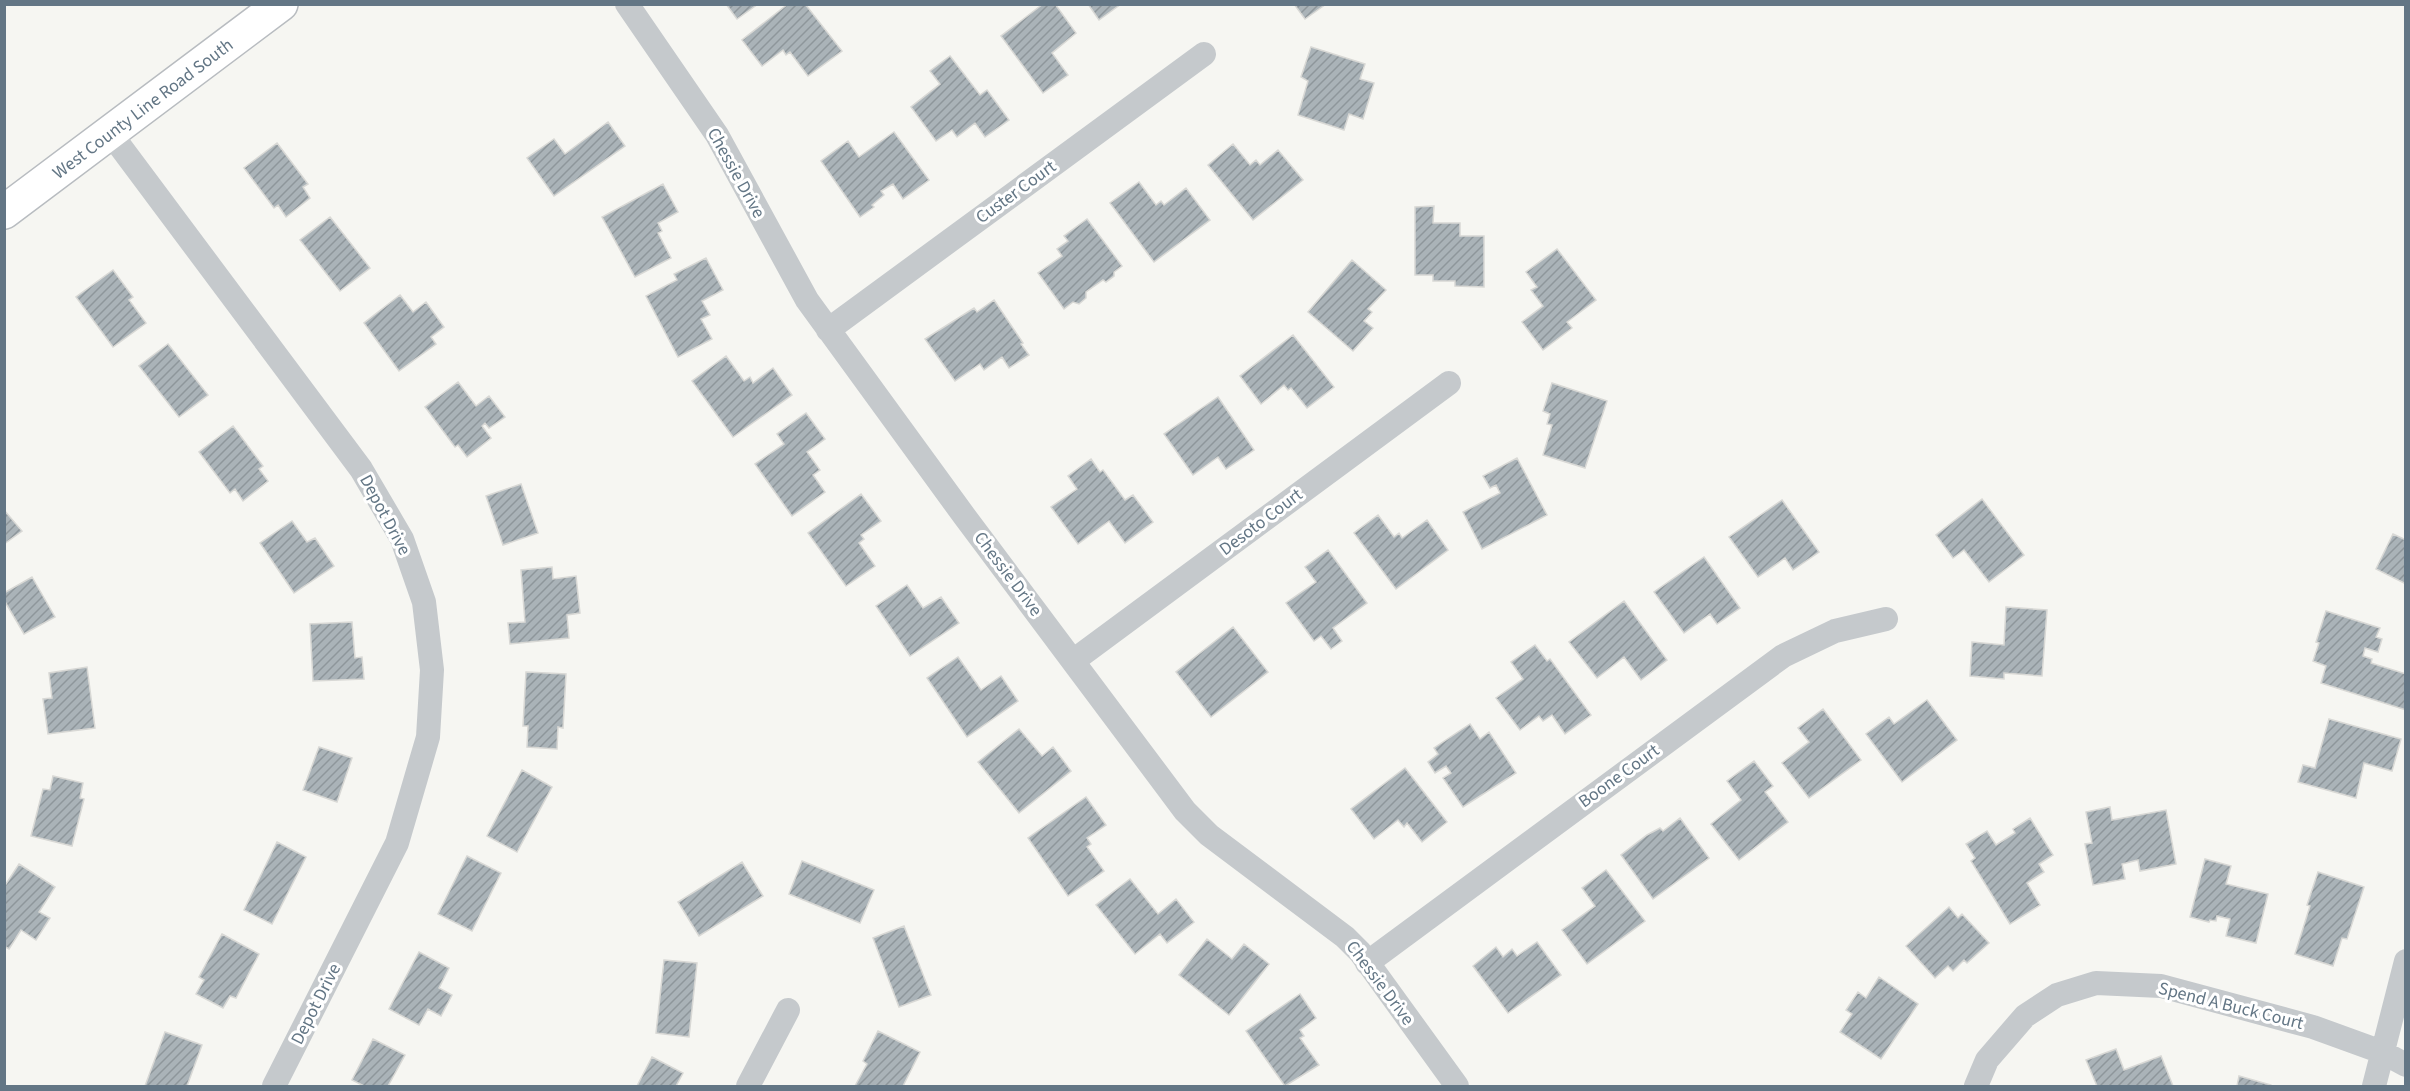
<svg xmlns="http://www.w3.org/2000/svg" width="2410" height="1091" font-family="'Source Sans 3',sans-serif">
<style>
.building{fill:url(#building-hatch);stroke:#d8d8d5;stroke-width:1.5}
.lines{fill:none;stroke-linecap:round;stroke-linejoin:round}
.primary-casing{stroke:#b8bcc0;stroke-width:36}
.street{stroke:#c5c9cc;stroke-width:24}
.primary{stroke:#fff;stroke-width:33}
.labels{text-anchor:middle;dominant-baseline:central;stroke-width:6;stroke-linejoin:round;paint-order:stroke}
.street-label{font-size:18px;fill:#637685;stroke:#fff}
</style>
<defs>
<pattern id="building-hatch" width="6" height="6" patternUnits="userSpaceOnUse" patternTransform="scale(1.5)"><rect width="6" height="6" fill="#aab3b8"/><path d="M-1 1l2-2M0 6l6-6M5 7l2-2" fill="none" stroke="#8e969b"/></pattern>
</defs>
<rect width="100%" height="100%" fill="#f6f6f2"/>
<path class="building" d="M 726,4 L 758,4 L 737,19 Z
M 788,4 L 805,4 L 842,51 L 808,76 L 790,52 L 786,55 L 783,50 L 762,66 L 742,40 Z
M 1043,4 L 1055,4 L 1076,33 L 1052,53 L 1068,75 L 1043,93 L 1001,36 Z
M 1088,4 L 1121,4 L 1099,20 Z
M 1294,4 L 1326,4 L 1305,19 Z
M 1311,47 L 1365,64 L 1360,79 L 1374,83 L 1363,119 L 1349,114 L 1344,130 L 1298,115 L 1308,81 L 1301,77 Z
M 950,56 L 980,95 L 987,90 L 1009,120 L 985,137 L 975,123 L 957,137 L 952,130 L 936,141 L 911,107 L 940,84 L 930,71 Z
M 608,122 L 625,146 L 554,196 L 527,158 L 554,139 L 565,154 Z
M 894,132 L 929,180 L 903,199 L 893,184 L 881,191 L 884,195 L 872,205 L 874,207 L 860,217 L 821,161 L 848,141 L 859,157 Z
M 277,143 L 308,184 L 303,187 L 310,198 L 286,217 L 278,205 L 274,208 L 244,168 Z
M 1233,144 L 1250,165 L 1256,160 L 1260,165 L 1278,150 L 1303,180 L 1253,220 L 1208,165 Z
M 1139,182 L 1156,205 L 1161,201 L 1164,205 L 1186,188 L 1210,220 L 1154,262 L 1110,203 Z
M 663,184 L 678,212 L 658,223 L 662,231 L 658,233 L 671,258 L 635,277 L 602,217 Z
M 1434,206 L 1433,223 L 1460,223 L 1460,236 L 1484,236 L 1484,287 L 1455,286 L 1455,281 L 1433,281 L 1433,275 L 1415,275 L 1415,207 Z
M 330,217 L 370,268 L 340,291 L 300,240 Z
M 1087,219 L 1122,266 L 1114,272 L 1114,276 L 1106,282 L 1103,280 L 1086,292 L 1086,298 L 1079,304 L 1073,302 L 1064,309 L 1038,273 L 1062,256 L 1057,249 L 1068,241 L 1064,236 Z
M 1557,249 L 1596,300 L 1567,322 L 1572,328 L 1543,350 L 1522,322 L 1543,306 L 1531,290 L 1537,287 L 1526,272 Z
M 706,258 L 723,290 L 702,301 L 710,315 L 701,319 L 712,339 L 678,357 L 646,296 L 677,280 L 674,274 Z
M 1352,260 L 1386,290 L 1368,309 L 1372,312 L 1364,321 L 1373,328 L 1353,351 L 1308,312 Z
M 113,270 L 133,297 L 129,300 L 146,323 L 113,347 L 76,297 Z
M 400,295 L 413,312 L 426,302 L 444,327 L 431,337 L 436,344 L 399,371 L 364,323 Z
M 994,300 L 1023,343 L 1021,344 L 1029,355 L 1009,368 L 1002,357 L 984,370 L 980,364 L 955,381 L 925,339 L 974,308 L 977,312 Z
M 1293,335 L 1334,387 L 1307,408 L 1291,388 L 1288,390 L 1284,385 L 1261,404 L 1240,376 Z
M 168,344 L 208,395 L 179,417 L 139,366 Z
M 726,356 L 744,381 L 750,377 L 753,383 L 773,368 L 792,395 L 733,437 L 692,381 Z
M 458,382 L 476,406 L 489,396 L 505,417 L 489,428 L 485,423 L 482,426 L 491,438 L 467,457 L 458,445 L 455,447 L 425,407 Z
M 1552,383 L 1607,401 L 1585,468 L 1543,455 L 1552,425 L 1547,424 L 1550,414 L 1543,411 Z
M 1218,397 L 1254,450 L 1226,469 L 1218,457 L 1193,475 L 1164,434 Z
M 806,413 L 825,439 L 807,452 L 820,470 L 813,475 L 825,492 L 792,516 L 755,464 L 784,444 L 777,434 Z
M 233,426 L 263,466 L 259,469 L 268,481 L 243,501 L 235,489 L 230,493 L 199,452 Z
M 1517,458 L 1547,515 L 1482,549 L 1463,512 L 1500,493 L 1496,485 L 1490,488 L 1483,476 Z
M 1091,459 L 1100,472 L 1103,470 L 1125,500 L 1133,495 L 1153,522 L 1125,543 L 1109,521 L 1078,544 L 1051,507 L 1077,489 L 1068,476 Z
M 521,484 L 538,533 L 503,545 L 486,496 Z
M 861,494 L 881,521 L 861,535 L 864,539 L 859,543 L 875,566 L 846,586 L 808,533 Z
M 1982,499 L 2024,555 L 1989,582 L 1964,550 L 1953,558 L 1936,535 Z
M 1782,500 L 1819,552 L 1793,570 L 1785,558 L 1758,577 L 1729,537 Z
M 4,510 L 22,531 L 4,544 Z
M 1378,515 L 1394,537 L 1399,533 L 1402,538 L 1427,520 L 1448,550 L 1396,589 L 1354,533 Z
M 292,521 L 307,542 L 315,538 L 334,566 L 294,593 L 260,543 Z
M 2393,534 L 2406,540 L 2406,584 L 2376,569 Z
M 1328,550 L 1367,603 L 1333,628 L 1342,641 L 1331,649 L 1321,636 L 1314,641 L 1286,603 L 1316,582 L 1305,567 Z
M 1704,557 L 1740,608 L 1717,624 L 1710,614 L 1684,633 L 1654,592 Z
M 552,567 L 553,579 L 576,576 L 580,613 L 567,615 L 569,638 L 510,644 L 508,623 L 525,622 L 521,570 Z
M 32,577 L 55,617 L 24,634 L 4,600 L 4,593 Z
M 907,585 L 923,608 L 941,597 L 959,623 L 910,656 L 876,606 Z
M 1624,601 L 1667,660 L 1641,680 L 1624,657 L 1597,678 L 1569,642 Z
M 2006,607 L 2047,610 L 2042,676 L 2004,673 L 2004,679 L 1970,676 L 1972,642 L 2004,645 Z
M 2326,611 L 2380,628 L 2376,637 L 2382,639 L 2378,652 L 2365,648 L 2363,656 L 2372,659 L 2371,663 L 2406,674 L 2406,710 L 2321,683 L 2326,666 L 2313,661 L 2319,643 L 2316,642 Z
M 352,622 L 355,658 L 362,657 L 364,679 L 313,681 L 310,624 Z
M 1233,627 L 1268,672 L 1211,717 L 1176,672 Z
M 1535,645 L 1547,661 L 1550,659 L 1591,715 L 1565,734 L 1552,715 L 1543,721 L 1539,716 L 1520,730 L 1496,698 L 1523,679 L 1511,662 Z
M 958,657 L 981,690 L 1001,676 L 1018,701 L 967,737 L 927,678 Z
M 87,667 L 95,728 L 48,734 L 43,699 L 52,698 L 49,673 Z
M 526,672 L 566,674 L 563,728 L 558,727 L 557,749 L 527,747 L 528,726 L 523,726 Z
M 1927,700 L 1957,740 L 1902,782 L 1866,734 L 1889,717 L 1894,724 Z
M 1823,709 L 1861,760 L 1809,798 L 1782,763 L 1809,742 L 1798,728 Z
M 2329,719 L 2401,739 L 2392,771 L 2364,763 L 2356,798 L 2298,782 L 2303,765 L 2315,768 Z
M 1470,724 L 1480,739 L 1489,732 L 1516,773 L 1463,807 L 1443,778 L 1451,773 L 1446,766 L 1435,773 L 1428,762 L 1438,754 L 1434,748 Z
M 1019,729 L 1042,756 L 1053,747 L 1071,771 L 1019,813 L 978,762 Z
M 319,747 L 352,758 L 337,802 L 303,790 Z
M 1754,761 L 1773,786 L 1765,792 L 1788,822 L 1739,860 L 1711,824 L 1741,800 L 1727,781 Z
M 1405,768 L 1447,822 L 1422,842 L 1407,823 L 1404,827 L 1398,820 L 1374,839 L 1351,809 Z
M 522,770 L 552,787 L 517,852 L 487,836 Z
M 53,776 L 83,783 L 80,798 L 84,799 L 72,846 L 31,836 L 43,789 L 50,790 Z
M 1086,797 L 1106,825 L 1087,838 L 1091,844 L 1087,847 L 1104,871 L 1068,896 L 1028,838 Z
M 2110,807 L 2112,820 L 2166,810 L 2176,864 L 2140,871 L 2138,860 L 2122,864 L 2125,879 L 2093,885 L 2085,844 L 2092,843 L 2086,812 Z
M 1680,818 L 1709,858 L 1653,899 L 1621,855 L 1647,835 L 1660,828 L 1663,831 Z
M 2030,818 L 2053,855 L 2039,864 L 2044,872 L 2027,883 L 2040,905 L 2010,924 L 1971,861 L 1975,858 L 1966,844 L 1987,831 L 1996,845 L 2015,833 L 2013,829 Z
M 277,842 L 306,857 L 272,924 L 244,910 Z
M 467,856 L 501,873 L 472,931 L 438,914 Z
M 2205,859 L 2231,866 L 2226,884 L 2268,894 L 2256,943 L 2226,936 L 2230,919 L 2217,916 L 2216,921 L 2210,920 L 2209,922 L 2190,917 Z
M 802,861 L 874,890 L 860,923 L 789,894 Z
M 742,862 L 763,896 L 699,936 L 678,902 Z
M 19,864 L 55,887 L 39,912 L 50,918 L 36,940 L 21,930 L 9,949 L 4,946 L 4,887 Z
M 1606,870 L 1645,921 L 1587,964 L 1562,930 L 1595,906 L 1582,888 Z
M 2318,872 L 2364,887 L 2347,939 L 2342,938 L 2333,966 L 2295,954 L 2310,906 L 2307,905 Z
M 1130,879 L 1158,914 L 1176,899 L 1194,922 L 1167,943 L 1160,934 L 1135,954 L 1096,905 Z
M 1949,907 L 1958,918 L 1962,914 L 1989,943 L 1967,963 L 1964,960 L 1953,971 L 1948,966 L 1935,978 L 1906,946 Z
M 904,926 L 931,995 L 899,1007 L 873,938 Z
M 222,934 L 259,954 L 236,998 L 230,996 L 223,1008 L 196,994 L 204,980 L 199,977 Z
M 1207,939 L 1232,959 L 1244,944 L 1269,964 L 1229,1015 L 1179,975 Z
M 1537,942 L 1561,975 L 1508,1013 L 1473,966 L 1496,947 L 1503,957 L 1512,949 L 1517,956 Z
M 419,952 L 449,968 L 439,988 L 452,995 L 441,1016 L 428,1009 L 419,1025 L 389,1009 Z
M 664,960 L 697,963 L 689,1037 L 656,1033 Z
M 1879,977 L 1918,1004 L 1881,1059 L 1840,1032 L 1852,1014 L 1846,1010 L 1858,992 L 1866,998 Z
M 1300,994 L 1316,1018 L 1300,1030 L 1304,1036 L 1300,1038 L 1319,1065 L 1285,1086 L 1246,1031 Z
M 878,1031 L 920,1052 L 903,1086 L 855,1086 L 867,1064 L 863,1061 Z
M 165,1032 L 202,1045 L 187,1086 L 145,1086 Z
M 373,1039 L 405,1055 L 388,1086 L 364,1086 L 352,1080 Z
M 2116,1049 L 2124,1070 L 2161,1056 L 2173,1086 L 2097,1086 L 2086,1060 Z
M 652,1057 L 683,1073 L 676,1086 L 637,1086 Z
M 2239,1076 L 2271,1085 L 2271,1086 L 2237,1086 Z"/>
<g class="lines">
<defs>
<path id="primary" d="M 4,212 L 281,4"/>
</defs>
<use href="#primary" class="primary-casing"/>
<path class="street" d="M 627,4 L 717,135 L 807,300 L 965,517 L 1185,811 L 1209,835 L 1345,937 L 1360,952 L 1457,1086
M 111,134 L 361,469 L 402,539 L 424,602 L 432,670 L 428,737 L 397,843 L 274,1086
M 828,330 L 1204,54
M 1073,661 L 1449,383
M 1367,963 L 1783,656 L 1835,631 L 1886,619
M 748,1086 L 788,1010
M 1976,1086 L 1987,1060 L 2025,1016 L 2057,995 L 2096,983 L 2161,986 L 2313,1027 L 2382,1052 L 2406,1065
M 2374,1086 L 2406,961"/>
<use href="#primary" class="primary"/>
</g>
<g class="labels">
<g class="street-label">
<text transform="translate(143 109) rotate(-37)">West County Line Road South</text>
<text transform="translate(736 173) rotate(61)">Chessie Drive</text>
<text transform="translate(1016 192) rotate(-36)">Custer Court</text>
<text transform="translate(385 515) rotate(62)">Depot Drive</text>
<text transform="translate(1261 522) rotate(-37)">Desoto Court</text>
<text transform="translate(1008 574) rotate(53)">Chessie Drive</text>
<text transform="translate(1619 776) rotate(-36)">Boone Court</text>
<text transform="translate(1380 983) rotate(53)">Chessie Drive</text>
<text transform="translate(316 1004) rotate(-63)">Depot Drive</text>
<text transform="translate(2231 1006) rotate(14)">Spend A Buck Court</text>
</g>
</g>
<rect width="2410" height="1091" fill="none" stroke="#637685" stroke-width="12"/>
</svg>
